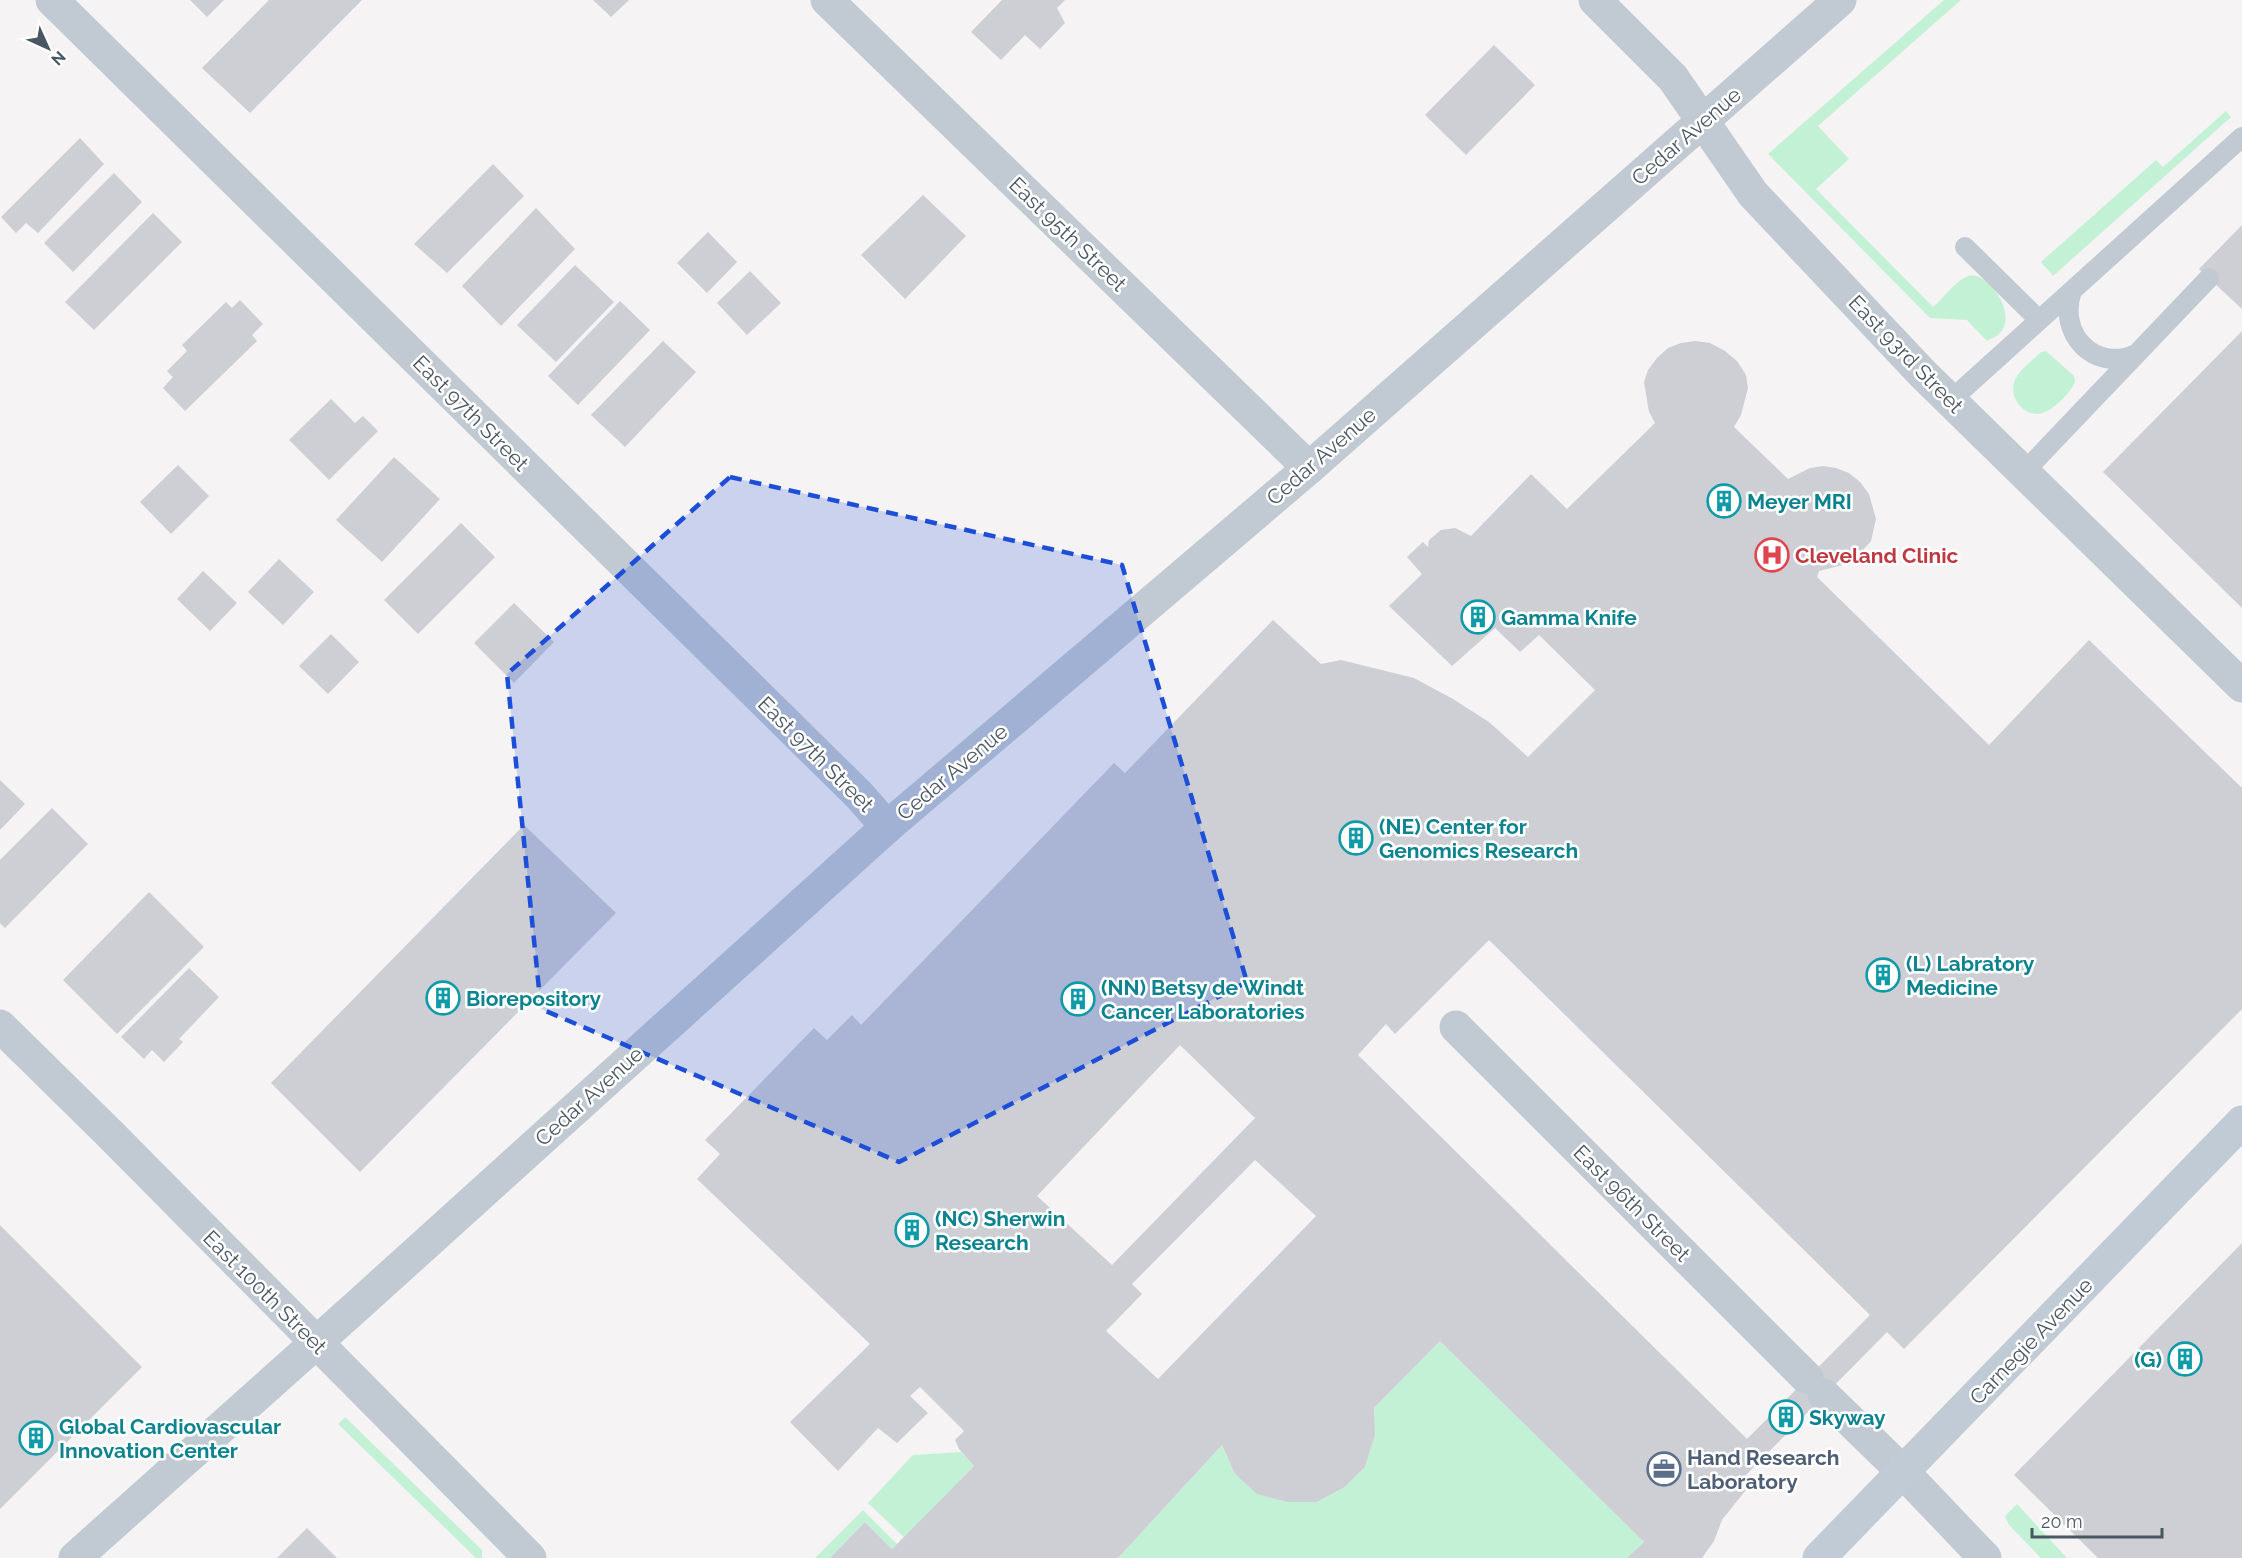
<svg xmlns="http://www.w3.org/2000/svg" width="2242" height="1558" font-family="Raleway,sans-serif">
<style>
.green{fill:#c3f1d5}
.building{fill:#cdcfd5;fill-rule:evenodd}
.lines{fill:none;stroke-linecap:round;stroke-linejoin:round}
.service{stroke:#c1cad2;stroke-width:20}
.minor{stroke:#c1cad2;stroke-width:33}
.tertiary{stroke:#c1cad2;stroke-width:33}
.secondary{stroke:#c1cbd6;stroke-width:33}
.marked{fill:#1d4ed8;fill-opacity:0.2;stroke:#1d4ed8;stroke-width:4.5;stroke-dasharray:12 8;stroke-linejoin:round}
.labels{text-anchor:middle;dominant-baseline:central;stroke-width:5;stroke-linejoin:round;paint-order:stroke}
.street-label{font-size:21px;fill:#4a5661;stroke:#fff}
.culture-label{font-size:21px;font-weight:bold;fill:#0d838f;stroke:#fff;text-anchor:start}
.health-label{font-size:21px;font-weight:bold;fill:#be3a42;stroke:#fff;text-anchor:start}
.service-label{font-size:21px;font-weight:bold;fill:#4e5e75;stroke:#fff;text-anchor:start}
</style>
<rect width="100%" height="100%" fill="#f5f3f3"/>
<path class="green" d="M 1944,0 L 1961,0 L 1818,126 L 1849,159 L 1816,189 L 1933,307 C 1944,298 1955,281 1968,276 C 1985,269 2020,313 1999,334 C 1996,337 1990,339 1987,341 L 1967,320 L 1930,318 L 1768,154 Z
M 2226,111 L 2231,117 L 2053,276 L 2041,262 L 2156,160 L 2163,167 Z
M 2046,351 L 2074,376 L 2075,382 C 2070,394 2050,414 2037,414 C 2021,414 2008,394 2015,380 C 2020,369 2032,361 2041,352 Z
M 1440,1341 L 1644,1542 L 1629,1558 L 1118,1558 L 1222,1445 L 1235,1474 L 1258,1494 L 1287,1502 L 1317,1502 L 1345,1487 L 1365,1467 L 1375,1435 L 1374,1408 Z
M 345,1417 L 482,1550 L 482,1558 L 476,1558 L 338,1424 Z
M 961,1452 L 974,1466 L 904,1537 L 868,1503 L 913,1455 Z
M 2017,1504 L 2067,1558 L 2041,1558 L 2009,1525 L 2005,1516 Z
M 863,1510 L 897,1544 L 892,1549 L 865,1522 L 830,1558 L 815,1558 Z"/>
<path class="building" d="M 190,0 L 224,0 L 207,17 Z
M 269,0 L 362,0 L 250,113 L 202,68 Z
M 593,0 L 629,0 L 611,17 Z
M 1002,0 L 1065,0 L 1057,8 L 1065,23 L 1040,49 L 1025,35 L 1001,60 L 971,32 Z
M 1494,45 L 1535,85 L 1466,155 L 1425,115 Z
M 80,138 L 104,164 L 38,233 L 26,223 L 16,233 L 1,217 Z
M 493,164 L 524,196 L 447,273 L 414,244 Z
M 114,173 L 142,202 L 73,272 L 44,243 Z
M 923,195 L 966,236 L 905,299 L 861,255 Z
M 536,208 L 575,249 L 501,326 L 462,286 Z
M 153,213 L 182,242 L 94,330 L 65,302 Z
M 2242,225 L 2242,309 L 2199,269 Z
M 708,232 L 737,262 L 707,293 L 677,263 Z
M 575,265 L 614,302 L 556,362 L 517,325 Z
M 750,271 L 781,303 L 747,335 L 717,303 Z
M 240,300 L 263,324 L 252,335 L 257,341 L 185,411 L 163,388 L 173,377 L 167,371 L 187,351 L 182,345 L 226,302 L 232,308 Z
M 620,301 L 650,330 L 578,405 L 548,376 Z
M 2242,331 L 2242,608 L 2103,472 Z
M 663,341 L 696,372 L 625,447 L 591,415 Z
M 1695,341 L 1710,343 L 1725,351 L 1737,361 L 1746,375 L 1748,388 L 1741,415 L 1734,427 L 1788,479 L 1810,468 L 1823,466 L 1836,468 L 1849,473 L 1860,482 L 1869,494 L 1876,519 L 1871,541 L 1854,560 L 1843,565 L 1819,571 L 1817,577 L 1989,745 L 2089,640 L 2242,788 L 2242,1009 L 1904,1349 L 1887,1332 L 1743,1478 L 1749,1486 L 1722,1520 L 1714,1541 L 1702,1558 L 1627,1558 L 1644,1542 L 1440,1341 L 1374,1408 L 1375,1435 L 1365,1467 L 1345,1487 L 1317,1502 L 1287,1502 L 1257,1494 L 1235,1474 L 1222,1445 L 1118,1558 L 830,1558 L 865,1522 L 892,1549 L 974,1466 L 959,1449 L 955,1440 L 964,1431 L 920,1387 L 910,1396 L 928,1413 L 897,1443 L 878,1428 L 838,1471 L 790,1422 L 870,1344 L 697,1179 L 720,1154 L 705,1140 L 814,1028 L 827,1040 L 852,1015 L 861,1025 L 1114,763 L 1125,773 L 1273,620 L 1321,664 L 1341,660 L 1414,678 L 1453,699 L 1489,722 L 1528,757 L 1595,690 L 1539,635 L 1520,652 L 1495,628 L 1452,666 L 1389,606 L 1422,574 L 1407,557 L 1423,542 L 1428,547 L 1429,540 L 1441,530 L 1455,528 L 1471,536 L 1531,474 L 1567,509 L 1655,423 L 1649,412 L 1644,382 L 1648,370 L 1657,358 L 1668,348 L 1681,343 ZM 1489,940 L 1870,1315 L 1747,1439 L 1358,1055 L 1386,1024 L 1395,1034 ZM 1180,1045 L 1255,1118 L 1112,1265 L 1037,1196 ZM 1255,1160 L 1316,1216 L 1158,1379 L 1106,1331 L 1142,1294 L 1132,1284 Z
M 331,399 L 355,423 L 363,416 L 378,431 L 329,480 L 289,440 Z
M 394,457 L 440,499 L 382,562 L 336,520 Z
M 178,465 L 209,496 L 171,534 L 140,502 Z
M 461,523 L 495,557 L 418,634 L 384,600 Z
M 279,559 L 314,592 L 283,625 L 248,592 Z
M 203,571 L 237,603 L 210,631 L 177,599 Z
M 514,603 L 554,642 L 514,683 L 474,643 Z
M 331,634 L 359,662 L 328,694 L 299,666 Z
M 0,780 L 25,804 L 0,830 Z
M 52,808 L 88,844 L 5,928 L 0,923 L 0,860 Z
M 524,825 L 616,913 L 360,1172 L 271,1083 Z
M 149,892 L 204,947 L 117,1034 L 63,980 Z
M 189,968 L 219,997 L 179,1039 L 183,1042 L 164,1062 L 152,1050 L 144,1059 L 121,1037 Z
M 0,1225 L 142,1367 L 0,1509 Z
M 2242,1243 L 2242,1558 L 2098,1558 L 2014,1475 Z
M 307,1528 L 337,1558 L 277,1558 Z"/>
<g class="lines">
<path class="service" d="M 1965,247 L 2039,320
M 2072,291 C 2057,333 2094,373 2136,354
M 1951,400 L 2242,137
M 2024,472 L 2209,278"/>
<path class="minor" d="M 52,0 L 859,795 L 887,827
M 827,0 L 1309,468
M 1595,0 L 1673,78 L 1753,194 L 1923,374 L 2242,686
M 0,1026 L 109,1133 L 530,1558
M 1456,1027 L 1807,1378
M 1824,1395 L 1903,1472 L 1985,1558"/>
<path class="tertiary" d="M 75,1558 L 356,1307 L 887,827 L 1309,468 L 1840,0"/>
<path class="secondary" d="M 1819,1558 L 2242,1122"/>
</g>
<path class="marked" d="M 730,477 L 1122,565 L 1247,982 L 899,1162 L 541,1009 L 507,674 Z"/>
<defs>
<symbol id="building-ring" viewBox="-11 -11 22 22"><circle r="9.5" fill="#fff" stroke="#0f9aa8" stroke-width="1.5"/><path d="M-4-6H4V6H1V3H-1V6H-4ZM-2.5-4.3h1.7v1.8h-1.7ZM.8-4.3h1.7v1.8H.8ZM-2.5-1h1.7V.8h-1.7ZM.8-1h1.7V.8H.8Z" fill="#0f9aa8"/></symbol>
<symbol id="hospital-ring" viewBox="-11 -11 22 22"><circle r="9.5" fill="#fff" stroke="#e0444e" stroke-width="1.5"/><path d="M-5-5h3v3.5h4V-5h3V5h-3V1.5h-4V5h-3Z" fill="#e0444e"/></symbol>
<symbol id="office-ring" viewBox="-11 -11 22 22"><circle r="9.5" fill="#fff" stroke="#5c6f8a" stroke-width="1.5"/><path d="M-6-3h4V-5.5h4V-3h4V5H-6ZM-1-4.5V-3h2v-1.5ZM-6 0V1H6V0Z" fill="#5c6f8a"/></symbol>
</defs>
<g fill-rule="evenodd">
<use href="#building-ring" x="1705" y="482" width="38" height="38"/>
<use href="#hospital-ring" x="1753" y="536" width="38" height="38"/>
<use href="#building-ring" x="1459" y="598" width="38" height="38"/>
<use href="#building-ring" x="1337" y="819" width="38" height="38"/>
<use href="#building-ring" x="1864" y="956" width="38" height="38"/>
<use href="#building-ring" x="424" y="979" width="38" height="38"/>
<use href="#building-ring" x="1059" y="980" width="38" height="38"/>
<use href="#building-ring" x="893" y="1211" width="38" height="38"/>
<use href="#building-ring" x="2166" y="1340" width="38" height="38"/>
<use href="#building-ring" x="1767" y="1398" width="38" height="38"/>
<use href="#building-ring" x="17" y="1419" width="38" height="38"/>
<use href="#office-ring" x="1645" y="1450" width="38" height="38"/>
</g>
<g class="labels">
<g class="street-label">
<text transform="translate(1686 136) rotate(-41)">Cedar Avenue</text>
<text transform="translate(1068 234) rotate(44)">East 95th Street</text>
<text transform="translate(1906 354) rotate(46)">East 93rd Street</text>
<text transform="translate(471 413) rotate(45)">East 97th Street</text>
<text transform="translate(1321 456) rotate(-41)">Cedar Avenue</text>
<text transform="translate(816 754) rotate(45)">East 97th Street</text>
<text transform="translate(952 772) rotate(-40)">Cedar Avenue</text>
<text transform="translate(589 1096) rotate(-42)">Cedar Avenue</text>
<text transform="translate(1632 1203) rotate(45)">East 96th Street</text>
<text transform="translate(265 1292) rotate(45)">East 100th Street</text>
<text transform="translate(2031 1341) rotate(-46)">Carnegie Avenue</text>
</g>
<g class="culture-label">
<text x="1747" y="501">Meyer MRI</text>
<text x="1501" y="617">Gamma Knife</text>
<text x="1379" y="826">(NE) Center for<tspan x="1379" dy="24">Genomics Research</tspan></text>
<text x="1906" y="963">(L) Labratory<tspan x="1906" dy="24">Medicine</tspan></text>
<text x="1101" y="987">(NN) Betsy de Windt<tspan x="1101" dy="24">Cancer Laboratories</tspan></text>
<text x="466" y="998">Biorepository</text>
<text x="935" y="1218">(NC) Sherwin<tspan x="935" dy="24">Research</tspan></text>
<text x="2162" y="1359" text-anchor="end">(G)</text>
<text x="1809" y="1417">Skyway</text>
<text x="59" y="1426">Global Cardiovascular<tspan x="59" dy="24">Innovation Center</tspan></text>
</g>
<g class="health-label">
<text x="1795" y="555">Cleveland Clinic</text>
</g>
<g class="service-label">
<text x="1687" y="1457">Hand Research<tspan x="1687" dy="24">Laboratory</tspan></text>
</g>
</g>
<g transform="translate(48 48) rotate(135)" stroke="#ffffff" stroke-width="4.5" paint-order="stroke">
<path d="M0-4.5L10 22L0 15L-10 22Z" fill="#4a5661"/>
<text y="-9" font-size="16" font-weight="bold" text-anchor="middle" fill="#4a5661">N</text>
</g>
<path d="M2032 1528v9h130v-9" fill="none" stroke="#4a5661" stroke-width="3"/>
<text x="2041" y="1528" font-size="18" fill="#4a5661" stroke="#ffffff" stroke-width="4.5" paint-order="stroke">20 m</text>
</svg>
